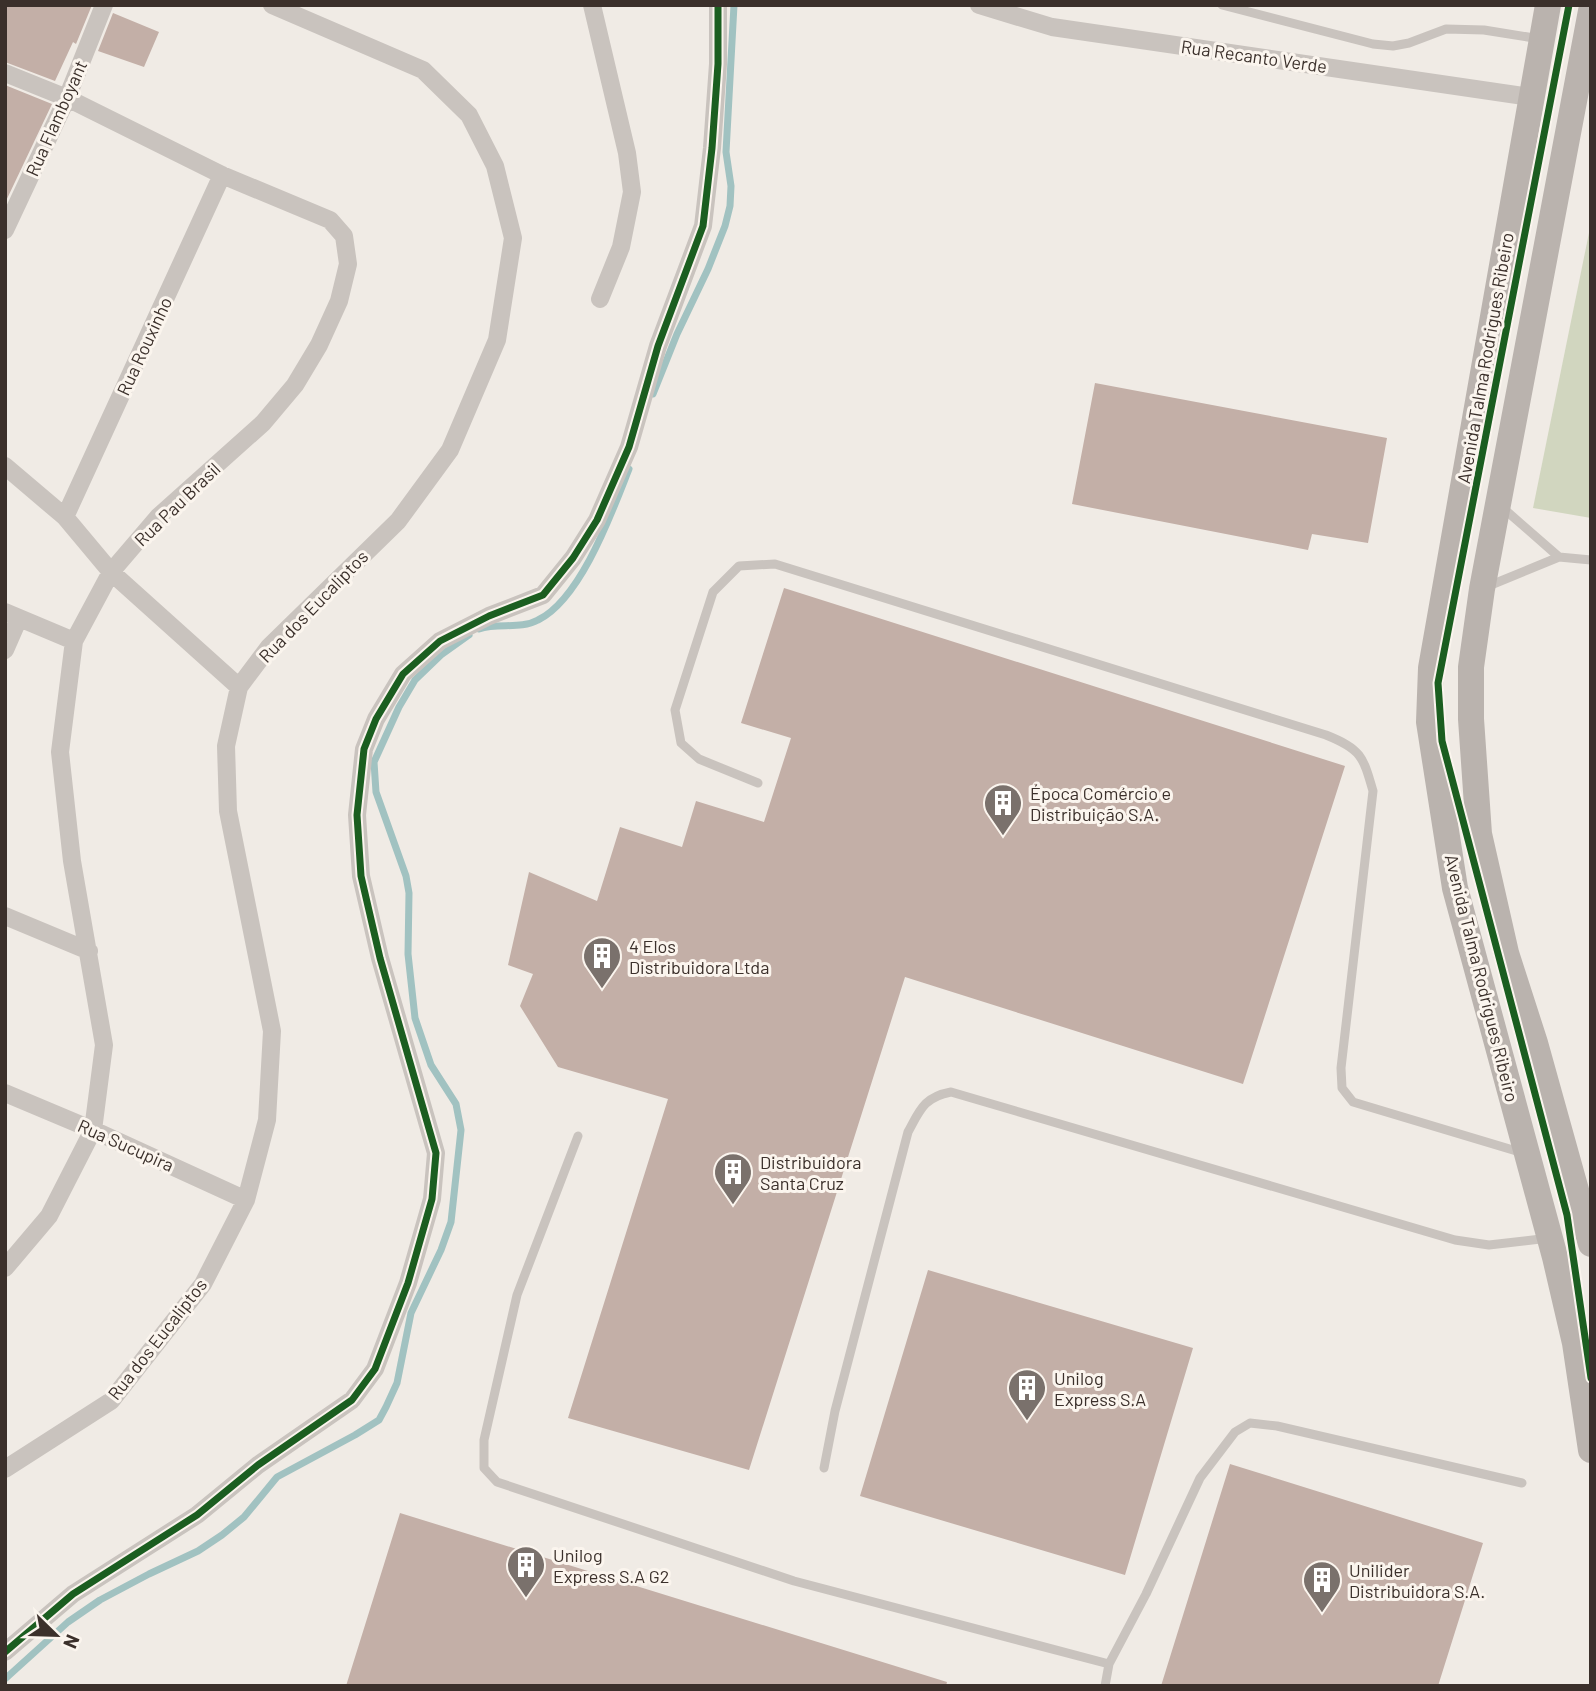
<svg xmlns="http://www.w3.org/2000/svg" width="1596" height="1691" font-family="Barlow,sans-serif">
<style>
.green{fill:#d1d6bf}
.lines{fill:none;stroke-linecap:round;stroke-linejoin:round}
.stream{stroke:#a1c2c1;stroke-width:7}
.building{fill:#c3afa7}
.service{stroke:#c9c3be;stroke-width:9}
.minor{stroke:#c9c3be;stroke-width:18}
.secondary{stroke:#bab3ae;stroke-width:26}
.cycleway-casing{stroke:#fbf5ee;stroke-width:11}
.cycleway{stroke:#1b5e20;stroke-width:7}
.labels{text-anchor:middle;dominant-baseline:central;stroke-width:6;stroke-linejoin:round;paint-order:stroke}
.street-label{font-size:18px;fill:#3b302b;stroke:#fbf5ee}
.poi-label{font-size:18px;fill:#3b302b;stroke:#fbf5ee;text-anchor:start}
</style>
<rect width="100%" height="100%" fill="#f0ebe5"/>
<path class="green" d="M 1591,223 L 1591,518 L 1533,508 Z"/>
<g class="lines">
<path class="stream" d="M 653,394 L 677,334 L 708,269 L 725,226 L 730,206 L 731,186 L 726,152 L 734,5
M 479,629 C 498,622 520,630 538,620 C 581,599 612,512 629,469
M 5,1679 L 68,1622 L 100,1600 L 149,1574 L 198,1551 L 222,1535 L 244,1517 L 277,1477 L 355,1435 L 379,1420 L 386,1407 L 397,1383 L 411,1313 L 441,1250 L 451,1222 L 461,1130 L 456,1104 L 431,1065 L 415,1018 L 408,954 L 409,893 L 406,876 L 376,792 L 374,762 L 399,707 L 415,680 L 441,655 L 469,635"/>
</g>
<path class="building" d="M 5,5 L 92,5 L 76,44 L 73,42 L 55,81 L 5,62 Z
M 113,13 L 159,32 L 144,67 L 98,51 Z
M 5,85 L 52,104 L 5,203 Z
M 1095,383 L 1387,438 L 1368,543 L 1312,534 L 1308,550 L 1072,504 Z
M 784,588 L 1345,766 L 1243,1084 L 905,977 L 749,1470 L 568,1418 L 668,1099 L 558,1067 L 520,1006 L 533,974 L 508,965 L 529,872 L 597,901 L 620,827 L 682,847 L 696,801 L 764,822 L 791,738 L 741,723 Z
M 928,1270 L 1193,1348 L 1125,1575 L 860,1496 Z
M 1230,1464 L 1483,1543 L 1438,1686 L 1161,1686 Z
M 400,1513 L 947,1682 L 946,1686 L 346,1686 Z"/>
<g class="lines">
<path class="service" d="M 1222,5 L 1373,44 L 1393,46 L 1409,43 L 1446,29 L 1484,30 L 1540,39
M 1503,508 L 1559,557
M 1486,587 L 1559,557 L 1591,560
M 758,783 L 699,759 L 681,743 L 675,710 L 713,592 L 739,566 L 775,564 L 1326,735 C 1361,749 1363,756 1373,791 L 1341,1068 L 1342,1088 L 1353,1102 L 1523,1153
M 578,1136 L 517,1295 L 484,1440 L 484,1468 L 497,1482 L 794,1581 L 1109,1664
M 824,1468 L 835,1411 L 908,1132 C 920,1110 924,1097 951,1092 L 1455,1240 L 1489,1245 L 1549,1238
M 1105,1686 L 1109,1664 L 1146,1594 L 1200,1478 L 1235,1432 L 1250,1423 L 1277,1426 L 1522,1483"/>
<path class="minor" d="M 592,5 L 627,153 L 632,192 L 621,247 L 600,299
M 979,5 L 1052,27 L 1530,97
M 5,73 L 67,98 L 222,175 L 330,220 L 344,236 L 348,264 L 339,301 L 319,345 L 295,385 L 263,423 L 158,517 L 111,572 L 74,641 L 60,752 L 72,861 L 104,1045 L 93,1130 L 49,1216 L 5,1268
M 5,230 L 67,98 L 104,5
M 5,466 L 65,517 L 111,572 L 239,687
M 65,517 L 222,175
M 5,612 L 74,641
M 5,650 L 19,618
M 5,916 L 89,951
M 5,1093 L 93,1130 L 246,1200
M 5,1469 L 111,1401 L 203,1284 L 246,1200 L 267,1120 L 272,1031 L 228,811 L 226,746 L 239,687 L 269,647 L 398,521 L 450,450 L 497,340 L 513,238 L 495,166 L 469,115 L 423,70 L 272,5
M 5,1652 L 73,1594 L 197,1515 L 258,1465 L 352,1400 L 375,1369 L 408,1283 L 432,1199 L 436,1153 L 380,958 L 361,876 L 357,815 L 364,749 L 376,719 L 403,674 L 440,641 L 489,616 L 543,595 L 573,558 L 597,520 L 629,447 L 658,346 L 703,226 L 712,148 L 718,64 L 718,5"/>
<path class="secondary" d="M 1548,5 L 1431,668 L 1429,722 L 1455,888 L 1555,1257 L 1575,1343 L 1591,1450
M 1591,11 L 1482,589 L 1471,667 L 1471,719 L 1479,834 L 1506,953 L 1535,1043 L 1591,1244"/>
<defs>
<path id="cycleway" d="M 1569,5 L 1438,683 L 1442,741 L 1567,1215 L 1591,1378
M 5,1652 L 73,1594 L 197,1515 L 258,1465 L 352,1400 L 375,1369 L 408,1283 L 432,1199 L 436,1153 L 380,958 L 361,876 L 357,815 L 364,749 L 376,719 L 403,674 L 440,641 L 489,616 L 543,595 L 573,558 L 597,520 L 629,447 L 658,346 L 703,226 L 712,148 L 718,64 L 718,5"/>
</defs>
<use href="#cycleway" class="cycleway-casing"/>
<use href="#cycleway" class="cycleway"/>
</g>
<defs>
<symbol id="building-pin" viewBox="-11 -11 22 30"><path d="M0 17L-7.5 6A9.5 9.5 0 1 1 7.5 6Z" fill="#7a716c" stroke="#fbf5ee"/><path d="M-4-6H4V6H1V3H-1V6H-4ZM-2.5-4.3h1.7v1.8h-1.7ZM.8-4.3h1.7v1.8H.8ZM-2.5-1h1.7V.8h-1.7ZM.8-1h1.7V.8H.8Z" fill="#fff"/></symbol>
</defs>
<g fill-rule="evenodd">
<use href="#building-pin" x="981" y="781" width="44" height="60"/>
<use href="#building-pin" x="580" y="934" width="44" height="60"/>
<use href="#building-pin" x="711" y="1150" width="44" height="60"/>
<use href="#building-pin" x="1005" y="1366" width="44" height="60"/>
<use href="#building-pin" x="504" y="1543" width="44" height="60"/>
<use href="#building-pin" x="1300" y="1558" width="44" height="60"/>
</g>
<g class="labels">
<g class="street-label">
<text transform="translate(1254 56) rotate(8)">Rua Recanto Verde</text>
<text transform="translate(56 118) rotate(-66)">Rua Flamboyant</text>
<text transform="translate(144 346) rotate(-65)">Rua Rouxinho</text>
<text transform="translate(1485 358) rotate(-80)">Avenida Talma Rodrigues Ribeiro</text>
<text transform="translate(177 504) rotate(-44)">Rua Pau Brasil</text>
<text transform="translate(313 606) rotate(-46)">Rua dos Eucaliptos</text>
<text transform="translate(1482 978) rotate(76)">Avenida Talma Rodrigues Ribeiro</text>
<text transform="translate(126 1145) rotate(24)">Rua Sucupira</text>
<text transform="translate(157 1339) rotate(-52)">Rua dos Eucaliptos</text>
</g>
<g class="poi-label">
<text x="1030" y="793">Época Comércio e<tspan x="1030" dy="21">Distribuição S.A.</tspan></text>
<text x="629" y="946">4 Elos<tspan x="629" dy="21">Distribuidora Ltda</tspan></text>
<text x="760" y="1162">Distribuidora<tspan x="760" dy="21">Santa Cruz</tspan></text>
<text x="1054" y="1378">Unilog<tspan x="1054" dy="21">Express S.A</tspan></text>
<text x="553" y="1555">Unilog<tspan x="553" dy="21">Express S.A G2</tspan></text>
<text x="1349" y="1570">Unilider<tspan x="1349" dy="21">Distribuidora S.A.</tspan></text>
</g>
</g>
<rect width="1596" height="1691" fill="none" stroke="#3b302b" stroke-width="14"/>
<g transform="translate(56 1635) rotate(113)" stroke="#fbf5ee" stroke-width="5" paint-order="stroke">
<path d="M0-5L12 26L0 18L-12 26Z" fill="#3b302b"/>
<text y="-10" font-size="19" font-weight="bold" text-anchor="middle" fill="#3b302b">N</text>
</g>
</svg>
